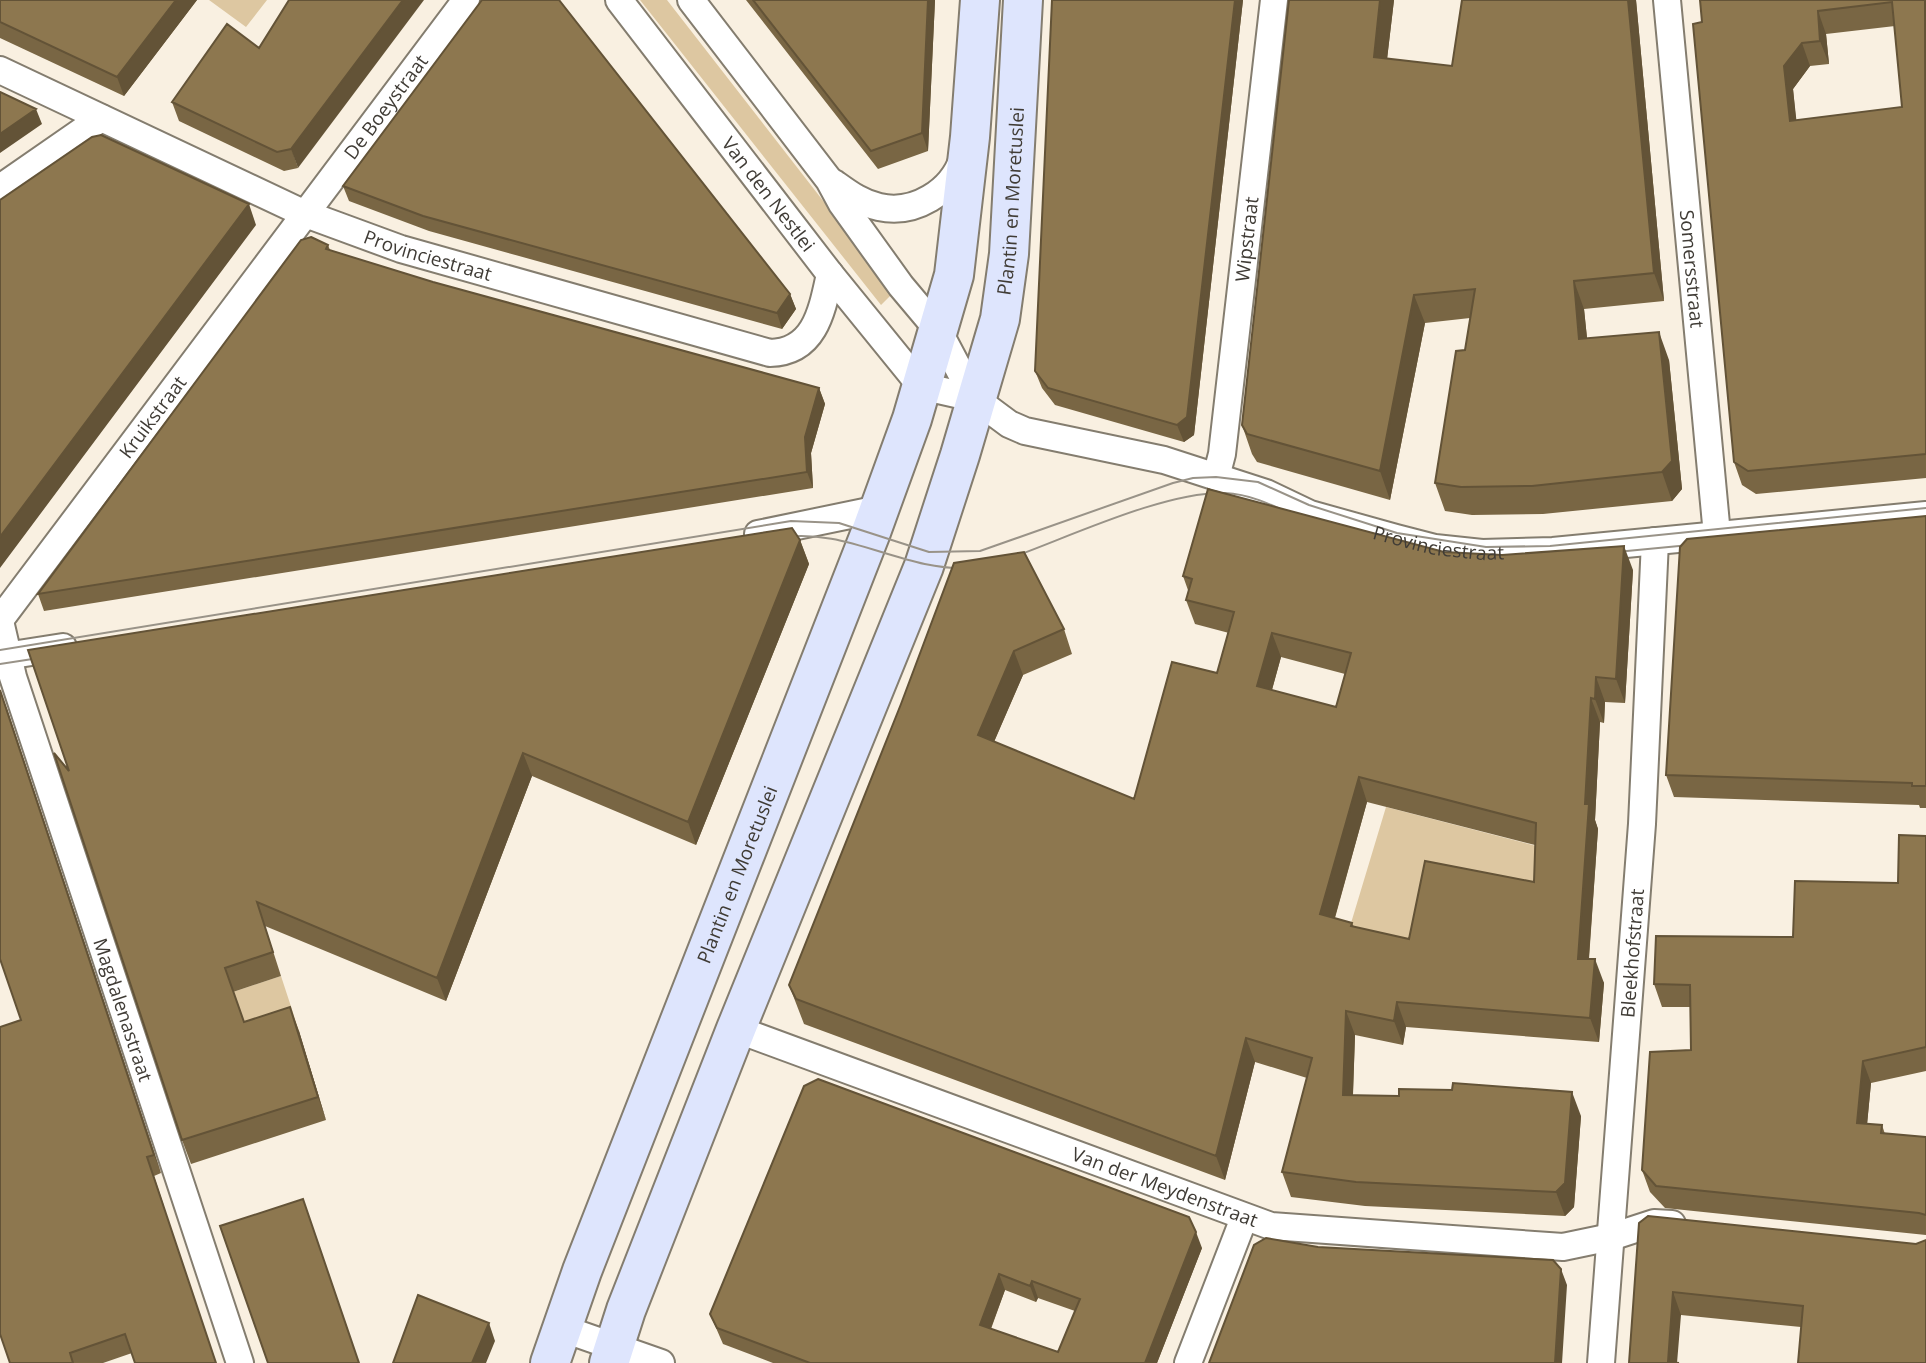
<svg xmlns="http://www.w3.org/2000/svg" width="1926" height="1363" font-family="'Open Sans',sans-serif">
<style>
.green{fill:#ddc7a1}
.lines{fill:none;stroke-linecap:round;stroke-linejoin:round}
.street-casing{stroke:#847d6f;stroke-width:30}
.secondary-casing{stroke:#847d6f;stroke-width:42}
.street{stroke:#fff;stroke-width:26}
.secondary{stroke:#dee5fd;stroke-width:38}
.tram{stroke:#999388;stroke-width:2}
.wall{fill:#796644;fill-rule:evenodd}
.shaded-wall{fill:#635337}
.building{fill:#8d774f;stroke:#635337;stroke-width:2;fill-rule:evenodd}
.labels{text-anchor:middle;dominant-baseline:central;stroke-width:7;stroke-linejoin:round;paint-order:stroke}
.street-label{font-size:19px;fill:#403c36;stroke:#f9f0e1}
</style>
<rect width="100%" height="100%" fill="#f9f0e1"/>
<path class="green" d="M 209,0 L 267,0 L 246,27 Z
M 640,0 L 667,0 L 894,292 L 881,305 Z
M 1386,807 L 1544,848 L 1569,874 L 1418,964 L 1345,943 Z
M 281,976 L 299,1031 L 273,1040 L 304,1049 L 311,1071 L 270,1085 L 256,1064 L 233,992 Z"/>
<g class="lines">
<defs>
<g id="street">
<path id="s1" d="M 619,0 L 830,274 L 921,386 L 974,398 L 1009,424 L 1025,431 L 1164,460 L 1266,493 L 1310,514 L 1396,538 L 1435,548 L 1482,553 L 1553,551 L 1926,515"/>
<path d="M 691,0 L 829,180 L 842,204 L 901,286 L 938,330 L 974,398"/>
<path id="s2" d="M 1667,0 L 1717,535"/>
<path id="s3" d="M 0,70 L 303,213 L 401,249 L 770,353 C 815,352 822,311 830,274"/>
<path d="M 834,183 C 848,193 861,203 879,207 C 914,215 952,192 963,158"/>
<path d="M 0,188 L 101,118"/>
<path id="s4" d="M 1216,477 L 1222,454 L 1274,0"/>
<path d="M 758,534 L 879,509"/>
<path id="s5" d="M 0,620 L 466,0"/>
<path id="s6" d="M 0,621 L 13,677 L 240,1363"/>
<path d="M 0,657 L 63,647"/>
<path id="s7" d="M 736,1029 L 1271,1226 L 1563,1247 L 1611,1237 L 1654,1223 L 1672,1224"/>
<path d="M 561,1328 L 661,1363"/>
<path d="M 1188,1363 L 1244,1218"/>
<path id="s8" d="M 1601,1363 L 1642,824 L 1655,541"/>
</g>
<g id="secondary">
<path id="s9" d="M 550,1363 L 582,1271 L 871,532 L 912,419 L 954,275 L 970,137 L 980,0"/>
<path id="s10" d="M 609,1363 L 626,1310 L 736,1029 L 924,566 L 960,455 L 1000,319 L 1009,254 L 1023,0"/>
</g>
</defs>
<use href="#street" class="street-casing"/>
<use href="#secondary" class="secondary-casing"/>
<use href="#street" class="street"/>
<use href="#secondary" class="secondary"/>
<path class="tram" d="M 777,538 C 849,526 901,572 971,568
M 1606,553 L 1700,544
M 1005,560 C 1065,539 1164,491 1225,493 C 1249,494 1270,504 1291,514
M 0,650 L 791,521 L 839,523 L 929,552 L 980,551 L 1173,483 L 1193,478 L 1216,477 L 1258,482 L 1309,505 L 1397,533 L 1486,547 L 1550,546 L 1926,508
M 0,664 L 52,656"/>
</g>
<path class="wall" d="M 0,0 L 197,0 L 124,96 L 0,38 Z
M 746,0 L 935,0 L 928,151 L 878,169 Z
M 1052,0 L 1243,0 L 1194,435 L 1184,442 L 1055,405 L 1042,388 L 1035,371 Z
M 1289,0 L 1394,0 L 1387,59 L 1452,66 L 1636,0 L 1664,301 L 1584,309 L 1587,338 L 1669,360 L 1682,489 L 1672,501 L 1543,514 L 1472,515 L 1445,511 L 1435,483 L 1465,350 L 1470,318 L 1425,323 L 1390,500 L 1257,462 L 1252,454 L 1242,425 Z
M 1700,0 L 1926,0 L 1926,478 L 1756,494 L 1742,485 L 1734,462 L 1702,22 ZM 1895,26 L 1902,107 L 1796,121 L 1793,89 L 1810,66 L 1829,64 L 1826,34 Z
M 259,48 L 298,168 L 284,171 L 179,121 L 172,102 Z
M 343,186 L 790,294 L 796,309 L 782,329 L 429,231 L 349,201 Z
M 328,245 L 330,250 L 433,282 L 819,388 L 825,404 L 811,453 L 813,488 L 44,611 L 38,594 Z
M 1926,516 L 1926,808 L 1920,808 L 1919,805 L 1674,797 L 1666,775 Z
M 800,540 L 809,564 L 696,845 L 532,776 L 446,1001 L 265,926 L 281,976 L 233,992 L 244,1022 L 299,1031 L 326,1120 L 191,1164 L 182,1140 L 69,771 Z
M 1444,552 L 1633,570 L 1625,703 L 1605,702 L 1604,723 L 1600,722 L 1595,820 L 1598,829 L 1589,959 L 1604,983 L 1599,1042 L 1406,1027 L 1403,1045 L 1355,1035 L 1353,1095 L 1581,1116 L 1574,1207 L 1565,1216 L 1365,1206 L 1291,1197 L 1282,1172 L 1307,1078 L 1255,1062 L 1225,1180 L 804,1024 L 789,985 L 901,704 L 954,563 L 1064,629 L 1072,654 L 1023,675 L 994,742 L 1134,799 L 1217,673 L 1229,633 L 1195,624 L 1186,600 L 1189,593 L 1183,576 ZM 1281,657 L 1345,674 L 1336,707 L 1272,690 ZM 1367,802 L 1535,845 L 1534,882 L 1409,939 L 1354,927 L 1352,923 L 1335,918 Z
M 7,709 L 161,1173 L 154,1176 L 164,1206 L 132,1353 L 103,1363 L 10,1363 L 21,1020 Z
M 1926,836 L 1926,1071 L 1871,1083 L 1867,1124 L 1882,1125 L 1885,1134 L 1926,1137 L 1926,1235 L 1665,1208 L 1650,1192 L 1642,1170 L 1691,1050 L 1690,1007 L 1662,1007 L 1654,984 L 1793,937 L 1898,883 Z
M 804,1086 L 1202,1248 L 1157,1363 L 773,1363 L 723,1344 L 710,1314 ZM 1005,1290 L 1036,1302 L 1038,1298 L 1075,1311 L 1058,1352 L 991,1329 Z
M 1639,1223 L 1916,1244 L 1801,1327 L 1681,1315 L 1629,1363 Z"/>
<path class="shaded-wall" d="M 176,0 L 197,0 L 124,96 L 117,77 Z
M 403,0 L 424,0 L 298,168 L 291,149 Z
M 928,0 L 935,0 L 928,151 L 922,133 Z
M 1235,0 L 1243,0 L 1194,435 L 1184,442 L 1177,425 Z
M 1380,0 L 1394,0 L 1384,85 L 1374,57 Z
M 1628,0 L 1636,0 L 1664,301 L 1654,273 Z
M 1818,11 L 1826,34 L 1829,64 L 1820,41 Z
M 1802,43 L 1810,66 L 1793,89 L 1799,144 L 1790,121 L 1784,66 Z
M 36,109 L 42,124 L 0,153 L 0,134 Z
M 249,204 L 256,225 L 0,568 L 0,537 Z
M 1574,281 L 1584,309 L 1590,367 L 1579,339 Z
M 790,294 L 796,309 L 782,329 L 777,313 Z
M 1414,295 L 1425,323 L 1390,500 L 1380,471 Z
M 1659,332 L 1669,360 L 1682,489 L 1672,501 L 1662,472 Z
M 819,388 L 825,404 L 811,453 L 813,488 L 807,472 L 805,437 Z
M 800,540 L 809,564 L 696,845 L 688,822 Z
M 1624,546 L 1633,570 L 1625,703 L 1616,679 Z
M 1272,633 L 1281,657 L 1266,711 L 1257,686 Z
M 1014,651 L 1023,675 L 986,760 L 978,735 Z
M 1596,677 L 1605,702 L 1604,723 L 1595,699 Z
M 0,691 L 7,709 L 161,1173 L 154,1155 Z
M 1591,698 L 1600,722 L 1595,820 L 1598,829 L 1587,983 L 1578,959 Z
M 523,753 L 532,776 L 446,1001 L 437,978 Z
M 1359,777 L 1367,802 L 1329,938 L 1320,914 Z
M 1595,959 L 1604,983 L 1599,1042 L 1590,1018 Z
M 1397,1002 L 1406,1027 L 1403,1045 L 1394,1021 Z
M 290,1007 L 299,1031 L 326,1120 L 318,1097 Z
M 1346,1011 L 1355,1035 L 1352,1119 L 1343,1095 Z
M 1246,1038 L 1255,1062 L 1225,1180 L 1216,1156 Z
M 1863,1061 L 1871,1083 L 1865,1146 L 1857,1123 Z
M 1572,1092 L 1581,1116 L 1574,1207 L 1565,1216 L 1556,1192 Z
M 1196,1232 L 1202,1248 L 1157,1363 L 1145,1363 Z
M 1561,1269 L 1567,1285 L 1562,1363 L 1555,1363 Z
M 999,1274 L 1005,1290 L 986,1341 L 980,1325 Z
M 1032,1281 L 1038,1298 L 1036,1302 L 1030,1286 Z
M 1673,1292 L 1681,1315 L 1677,1363 L 1668,1362 Z
M 489,1323 L 495,1341 L 486,1363 L 472,1363 Z"/>
<path class="building" d="M 0,0 L 176,0 L 117,77 L 0,22 Z
M 289,0 L 403,0 L 291,149 L 277,152 L 172,102 L 227,24 L 259,48 Z
M 482,0 L 559,0 L 790,294 L 777,313 L 423,216 L 343,186 Z
M 753,0 L 928,0 L 922,133 L 871,151 Z
M 1052,0 L 1235,0 L 1187,417 L 1177,425 L 1048,388 L 1035,371 Z
M 1289,0 L 1380,0 L 1374,57 L 1452,66 L 1462,0 L 1628,0 L 1654,273 L 1574,281 L 1579,339 L 1659,332 L 1672,461 L 1662,472 L 1532,486 L 1461,487 L 1435,483 L 1456,351 L 1465,350 L 1475,289 L 1414,295 L 1380,471 L 1247,434 L 1242,425 Z
M 1700,0 L 1925,0 L 1926,454 L 1748,471 L 1734,462 L 1693,24 L 1702,22 ZM 1892,2 L 1902,107 L 1790,121 L 1784,66 L 1802,43 L 1820,41 L 1818,11 Z
M 0,92 L 36,109 L 0,134 Z
M 101,135 L 249,204 L 0,537 L 0,200 L 92,137 Z
M 311,237 L 328,245 L 326,249 L 433,282 L 819,388 L 805,437 L 807,472 L 38,594 L 301,240 Z
M 1208,489 L 1444,552 L 1502,555 L 1624,546 L 1616,679 L 1596,677 L 1595,699 L 1591,698 L 1585,804 L 1589,804 L 1578,959 L 1595,959 L 1590,1018 L 1397,1002 L 1394,1021 L 1346,1011 L 1343,1095 L 1399,1096 L 1399,1089 L 1452,1090 L 1453,1083 L 1572,1092 L 1565,1183 L 1556,1192 L 1356,1182 L 1282,1172 L 1312,1058 L 1246,1038 L 1216,1156 L 796,999 L 789,985 L 901,704 L 954,563 L 1024,552 L 1064,629 L 1014,651 L 978,735 L 1134,799 L 1172,662 L 1217,673 L 1234,612 L 1186,600 L 1192,579 L 1183,576 ZM 1272,633 L 1351,653 L 1336,707 L 1257,686 ZM 1359,777 L 1536,823 L 1534,882 L 1425,861 L 1409,939 L 1351,926 L 1352,923 L 1320,914 Z
M 1926,516 L 1926,786 L 1912,786 L 1912,783 L 1666,775 L 1680,547 L 1687,539 Z
M 792,528 L 800,540 L 688,822 L 523,753 L 437,978 L 257,902 L 273,952 L 225,968 L 244,1022 L 290,1007 L 318,1097 L 182,1140 L 54,753 L 69,771 L 28,650 Z
M 0,690 L 154,1155 L 147,1157 L 216,1363 L 135,1363 L 125,1334 L 70,1353 L 73,1363 L 10,1363 L 0,1334 L 0,1027 L 21,1020 L 0,959 Z
M 1899,835 L 1926,836 L 1926,1047 L 1863,1061 L 1857,1123 L 1882,1125 L 1881,1133 L 1926,1137 L 1926,1215 L 1919,1213 L 1656,1186 L 1642,1170 L 1650,1052 L 1691,1050 L 1690,985 L 1654,984 L 1656,936 L 1793,937 L 1795,881 L 1898,883 Z
M 818,1079 L 1189,1217 L 1196,1232 L 1145,1363 L 810,1363 L 717,1328 L 710,1314 L 804,1086 ZM 999,1274 L 1030,1286 L 1032,1281 L 1080,1299 L 1058,1352 L 980,1325 Z
M 303,1199 L 359,1363 L 268,1363 L 220,1226 Z
M 1648,1216 L 1916,1244 L 1926,1240 L 1926,1363 L 1798,1363 L 1803,1306 L 1673,1292 L 1668,1362 L 1679,1363 L 1629,1363 L 1639,1223 Z
M 1266,1238 L 1318,1247 L 1553,1260 L 1561,1269 L 1555,1363 L 1209,1363 L 1254,1245 Z
M 418,1295 L 489,1323 L 472,1363 L 393,1363 Z"/>
<g class="labels">
<g class="street-label">
<text stroke="none"><textPath href="#s5" startOffset="642">De Boeystraat</textPath></text>
<text stroke="none"><textPath href="#s1" startOffset="245">Van den Nestlei</textPath></text>
<text stroke="none"><textPath href="#s10" startOffset="1234">Plantin en Moretuslei</textPath></text>
<text stroke="none"><textPath href="#s4" startOffset="240">Wipstraat</textPath></text>
<text stroke="none"><textPath href="#s3" startOffset="467">Provinciestraat</textPath></text>
<text stroke="none"><textPath href="#s2" startOffset="270">Somersstraat</textPath></text>
<text stroke="none"><textPath href="#s5" startOffset="254">Kruikstraat</textPath></text>
<text stroke="none"><textPath href="#s1" startOffset="1036">Provinciestraat</textPath></text>
<text stroke="none"><textPath href="#s9" startOffset="523">Plantin en Moretuslei</textPath></text>
<text stroke="none"><textPath href="#s8" startOffset="411">Bleekhofstraat</textPath></text>
<text stroke="none"><textPath href="#s6" startOffset="408">Magdalenastraat</textPath></text>
<text stroke="none"><textPath href="#s7" startOffset="457">Van der Meydenstraat</textPath></text>
</g>
</g>
</svg>
